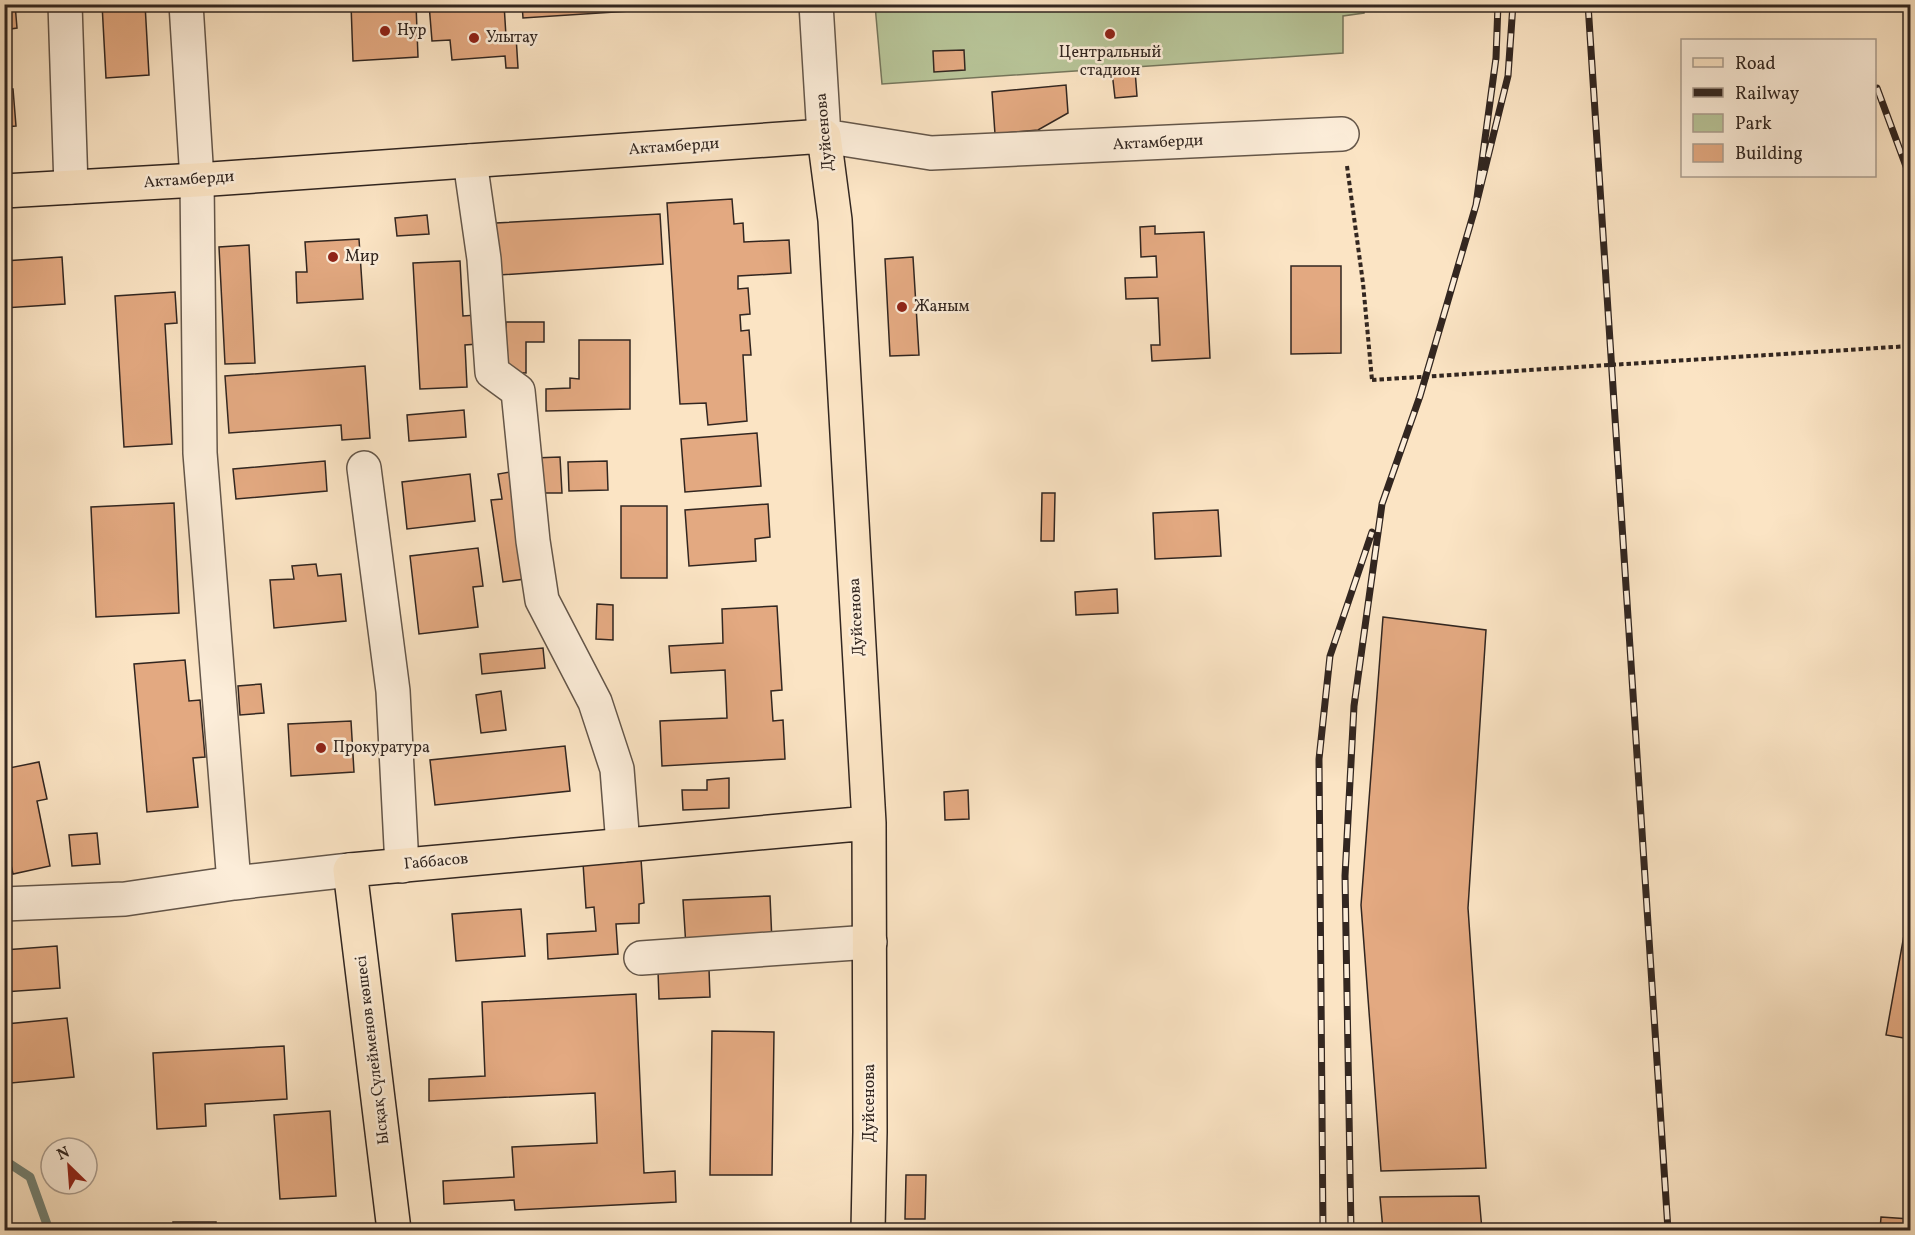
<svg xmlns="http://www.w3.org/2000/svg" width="1915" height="1235" font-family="Vollkorn,serif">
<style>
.green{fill:#b8c599;stroke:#75765c;stroke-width:1.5}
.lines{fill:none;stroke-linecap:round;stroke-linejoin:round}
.stream{stroke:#738276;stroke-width:9}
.building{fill:#e3a981;stroke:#322620;stroke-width:1.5}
.minor-casing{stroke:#645649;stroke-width:36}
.major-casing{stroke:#322620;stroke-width:36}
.path{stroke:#322620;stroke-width:4;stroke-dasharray:4.5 3;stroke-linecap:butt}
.minor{stroke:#fcedd9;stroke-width:33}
.major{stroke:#fbe4c4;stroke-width:33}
.rail-casing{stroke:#322620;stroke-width:7}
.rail{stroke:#fcedd9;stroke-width:4.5;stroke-dasharray:14;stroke-linecap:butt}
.path-bridge{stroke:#322620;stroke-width:4;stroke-dasharray:4.5 3;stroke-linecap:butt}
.poi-dot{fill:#8f2418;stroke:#fcedd9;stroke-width:2}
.labels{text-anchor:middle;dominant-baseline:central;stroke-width:5;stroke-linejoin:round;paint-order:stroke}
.poi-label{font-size:16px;fill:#322620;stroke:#fcedd9;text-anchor:start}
.street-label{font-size:16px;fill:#322620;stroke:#fcedd9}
</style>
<rect width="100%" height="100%" fill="#fbe4c4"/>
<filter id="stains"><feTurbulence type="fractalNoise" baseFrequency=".00333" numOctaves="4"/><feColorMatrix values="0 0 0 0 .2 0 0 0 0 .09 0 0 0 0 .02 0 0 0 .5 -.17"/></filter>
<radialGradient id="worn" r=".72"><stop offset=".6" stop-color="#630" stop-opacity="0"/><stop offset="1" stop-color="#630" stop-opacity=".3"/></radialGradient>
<path class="green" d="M 1364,4 L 1364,13 L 1343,16 L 1343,53 L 882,84 L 875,5 Z"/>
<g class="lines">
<path class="stream" d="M 4,1160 L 30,1177 L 49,1230"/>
</g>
<path class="building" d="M 4,4 L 15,4 L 17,28 L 4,30 Z
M 102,4 L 145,4 L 149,75 L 106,78 Z
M 351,4 L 416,4 L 418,57 L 353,61 Z
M 429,4 L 504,4 L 506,36 L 516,36 L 518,68 L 506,68 L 505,56 L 452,60 L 450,40 L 432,41 Z
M 522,4 L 676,4 L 676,8 L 523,18 Z
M 964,50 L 965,70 L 934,72 L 933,51 Z
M 1135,70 L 1137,96 L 1115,98 L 1112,72 Z
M 1066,85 L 1068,113 L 1038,130 L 995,134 L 992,92 Z
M 4,89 L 13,89 L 16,126 L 4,127 Z
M 732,199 L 734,224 L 743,223 L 744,242 L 789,240 L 791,273 L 738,276 L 738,289 L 748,288 L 750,314 L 740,315 L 741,331 L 749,330 L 751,355 L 743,355 L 747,421 L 708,425 L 706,403 L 680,404 L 667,203 Z
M 660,214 L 663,264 L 499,275 L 496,223 Z
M 427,215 L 429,234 L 397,236 L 395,218 Z
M 1155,226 L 1155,234 L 1204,232 L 1210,358 L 1152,361 L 1151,345 L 1160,345 L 1158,298 L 1126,299 L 1125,278 L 1157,277 L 1156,256 L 1141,257 L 1140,227 Z
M 359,239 L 363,299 L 297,303 L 296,272 L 307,272 L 305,242 Z
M 249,245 L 255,363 L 225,364 L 219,247 Z
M 62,257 L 65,304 L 4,308 L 4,261 Z
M 913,257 L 919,355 L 890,356 L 885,259 Z
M 460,261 L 463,316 L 476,315 L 478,344 L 465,345 L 467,387 L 420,389 L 413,263 Z
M 1291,266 L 1341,266 L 1341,353 L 1291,354 Z
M 175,292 L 177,323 L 165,324 L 172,444 L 124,447 L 115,296 Z
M 506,322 L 544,322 L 544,342 L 526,342 L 526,373 L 506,372 Z
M 579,340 L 630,340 L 630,409 L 546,411 L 546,389 L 570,388 L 570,378 L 579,379 Z
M 365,366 L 370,438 L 342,440 L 341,425 L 229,433 L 225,376 Z
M 464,410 L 466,437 L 409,441 L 407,415 Z
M 757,433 L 761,486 L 685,492 L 681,439 Z
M 560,457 L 562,493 L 536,493 L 534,458 Z
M 325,461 L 327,491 L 236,499 L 233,469 Z
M 607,461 L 608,490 L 569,491 L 568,462 Z
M 510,472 L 525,579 L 503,582 L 491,500 L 502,499 L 498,474 Z
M 470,474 L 475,521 L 407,529 L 402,482 Z
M 1042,493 L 1055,493 L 1054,541 L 1041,541 Z
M 174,503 L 179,613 L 96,617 L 91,507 Z
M 768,504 L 770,537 L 755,539 L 756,561 L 689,566 L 685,510 Z
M 621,506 L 667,506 L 667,578 L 621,578 Z
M 1218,510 L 1221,556 L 1155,559 L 1153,513 Z
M 478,548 L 483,586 L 473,587 L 478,627 L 419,634 L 410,556 Z
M 316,564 L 318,576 L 341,574 L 346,621 L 274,628 L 270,580 L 294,579 L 292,566 Z
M 1117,589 L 1118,613 L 1076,615 L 1075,592 Z
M 597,604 L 613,605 L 613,640 L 596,639 Z
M 777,606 L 782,690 L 771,691 L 773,721 L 783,720 L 785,759 L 662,766 L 660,721 L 727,718 L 725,670 L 671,673 L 669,646 L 723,643 L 722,609 Z
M 1383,617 L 1486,630 L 1468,908 L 1486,1168 L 1381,1171 L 1361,905 Z
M 543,648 L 545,668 L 482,674 L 480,654 Z
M 185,660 L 189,701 L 200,700 L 205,757 L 193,758 L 198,807 L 147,812 L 134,664 Z
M 261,684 L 264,713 L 240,715 L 238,686 Z
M 501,691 L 506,730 L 481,733 L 476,695 Z
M 351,721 L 354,772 L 291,776 L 288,724 Z
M 565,746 L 570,791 L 435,805 L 430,760 Z
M 39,762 L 47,799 L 37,801 L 50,866 L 13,874 L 4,834 L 4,769 Z
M 729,778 L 729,808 L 683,810 L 682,790 L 707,790 L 707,780 Z
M 968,790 L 969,819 L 945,820 L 944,792 Z
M 97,833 L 100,864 L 72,866 L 69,835 Z
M 641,859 L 644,903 L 639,904 L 639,923 L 616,924 L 618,954 L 548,959 L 547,934 L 596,931 L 594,907 L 586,908 L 583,863 Z
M 770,896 L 772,942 L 686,947 L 683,900 Z
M 521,909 L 525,956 L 456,961 L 452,914 Z
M 1904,935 L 1910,936 L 1910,1039 L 1886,1035 Z
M 57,946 L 60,988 L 4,992 L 4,950 Z
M 709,969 L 710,997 L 659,999 L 658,971 Z
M 636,994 L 644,1173 L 675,1171 L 676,1202 L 515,1210 L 514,1200 L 444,1204 L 443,1181 L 514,1177 L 512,1147 L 597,1143 L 595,1093 L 429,1101 L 429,1079 L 485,1076 L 482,1002 Z
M 67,1018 L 74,1077 L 11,1083 L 6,1024 Z
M 712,1031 L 774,1032 L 772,1175 L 710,1175 Z
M 284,1046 L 287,1099 L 205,1104 L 206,1126 L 157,1129 L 153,1053 Z
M 330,1111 L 336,1196 L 280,1199 L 274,1115 Z
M 906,1175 L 926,1175 L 925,1219 L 905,1219 Z
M 1479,1196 L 1482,1230 L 1383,1230 L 1380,1197 Z
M 1881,1217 L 1910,1219 L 1910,1230 L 1880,1230 Z
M 173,1222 L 216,1222 L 216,1230 L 173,1230 Z
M 779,1226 L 779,1230 L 731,1230 L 731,1227 Z"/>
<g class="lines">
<defs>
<path id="minor" d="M 65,4 L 71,187
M 186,4 L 197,180 L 200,453 L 234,883
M 816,4 L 824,136 L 931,153 L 1342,134
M 470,161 L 484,259 L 492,372 L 518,391 L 533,541 L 542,600 L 595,702 L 617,769 L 623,845
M 364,468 L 393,691 L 402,866
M 4,904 L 125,899 L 234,883 L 350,870
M 641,958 L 870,942"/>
<path id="major" d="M 4,191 L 197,180 L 824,136 L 835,220 L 869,823 L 870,1132 L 868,1230
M 394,1230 L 350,870 L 869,823"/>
</defs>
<use href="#minor" class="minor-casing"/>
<use href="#major" class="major-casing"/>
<path class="path" d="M 1347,166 L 1363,283 L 1372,380"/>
<use href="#minor" class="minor"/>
<use href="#major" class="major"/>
<defs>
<path id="rail" d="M 1498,4 L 1496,58 L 1476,205 L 1508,76 L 1513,4
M 1588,4 L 1668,1230
M 1877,88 L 1910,177
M 1323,1230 L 1319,759 L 1330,656 L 1372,532
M 1351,1230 L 1345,876 L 1354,706 L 1382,504 L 1420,396 L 1476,205"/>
</defs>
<use href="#rail" class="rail-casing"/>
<use href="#rail" class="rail"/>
<path class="path-bridge" d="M 1372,380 L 1910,346"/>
</g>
<g class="poi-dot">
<circle cx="385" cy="31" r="6"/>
<circle cx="1110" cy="34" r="6"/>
<circle cx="474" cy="38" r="6"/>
<circle cx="333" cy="257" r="6"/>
<circle cx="902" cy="307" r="6"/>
<circle cx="321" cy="748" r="6"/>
</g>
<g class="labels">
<g class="poi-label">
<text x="397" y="31">Нур</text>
<text x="486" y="38">Улытау</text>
<text x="1110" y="53" text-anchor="middle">Центральный<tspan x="1110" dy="18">стадион</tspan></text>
<text x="345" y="257">Мир</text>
<text x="914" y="307">Жаным</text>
<text x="333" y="748">Прокуратура</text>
</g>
<g class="street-label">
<text transform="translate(825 132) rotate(-95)">Дуйсенова</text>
<text transform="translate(1158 143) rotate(-3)">Актамберди</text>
<text transform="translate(674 147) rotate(-4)">Актамберди</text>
<text transform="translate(189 180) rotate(-4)">Актамберди</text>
<text transform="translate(857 617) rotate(-93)">Дуйсенова</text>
<text transform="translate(436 862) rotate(-5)">Габбасов</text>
<text transform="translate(373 1050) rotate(-97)">Ысқақ Сүлейменов көшесі</text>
<text transform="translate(870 1103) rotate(-90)">Дуйсенова</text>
</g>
</g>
<rect width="1915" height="1235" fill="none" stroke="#fbe4c4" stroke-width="24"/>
<rect x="6" y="6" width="1903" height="1223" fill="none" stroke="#322620" stroke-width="3"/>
<rect x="12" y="12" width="1891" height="1211" fill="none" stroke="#322620" stroke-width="1.5"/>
<rect x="1681" y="39" width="195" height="138" fill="#fcedd9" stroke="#ab9d8f" stroke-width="1.5"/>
<rect x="1693" y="58" width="30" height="9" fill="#fbe4c4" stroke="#ab9d8f" stroke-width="1.5"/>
<text x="1735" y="69" font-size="18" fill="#322620">Road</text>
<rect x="1693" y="88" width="30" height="9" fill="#322620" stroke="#ab9d8f" stroke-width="1.5"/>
<text x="1735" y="99" font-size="18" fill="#322620">Railway</text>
<rect x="1693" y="114" width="30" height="18" fill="#b8c599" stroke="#ab9d8f" stroke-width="1.5"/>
<text x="1735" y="129" font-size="18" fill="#322620">Park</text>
<rect x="1693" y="144" width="30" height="18" fill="#e3a981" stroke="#ab9d8f" stroke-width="1.5"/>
<text x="1735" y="159" font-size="18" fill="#322620">Building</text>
<g transform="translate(69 1166) rotate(335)"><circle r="28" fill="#fcedd9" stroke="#ab9d8f" stroke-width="1.5"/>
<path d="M0-4.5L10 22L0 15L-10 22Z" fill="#8f2418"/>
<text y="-9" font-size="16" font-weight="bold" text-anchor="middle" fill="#322620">N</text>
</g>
<rect width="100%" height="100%" filter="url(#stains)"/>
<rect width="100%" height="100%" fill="url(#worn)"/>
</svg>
